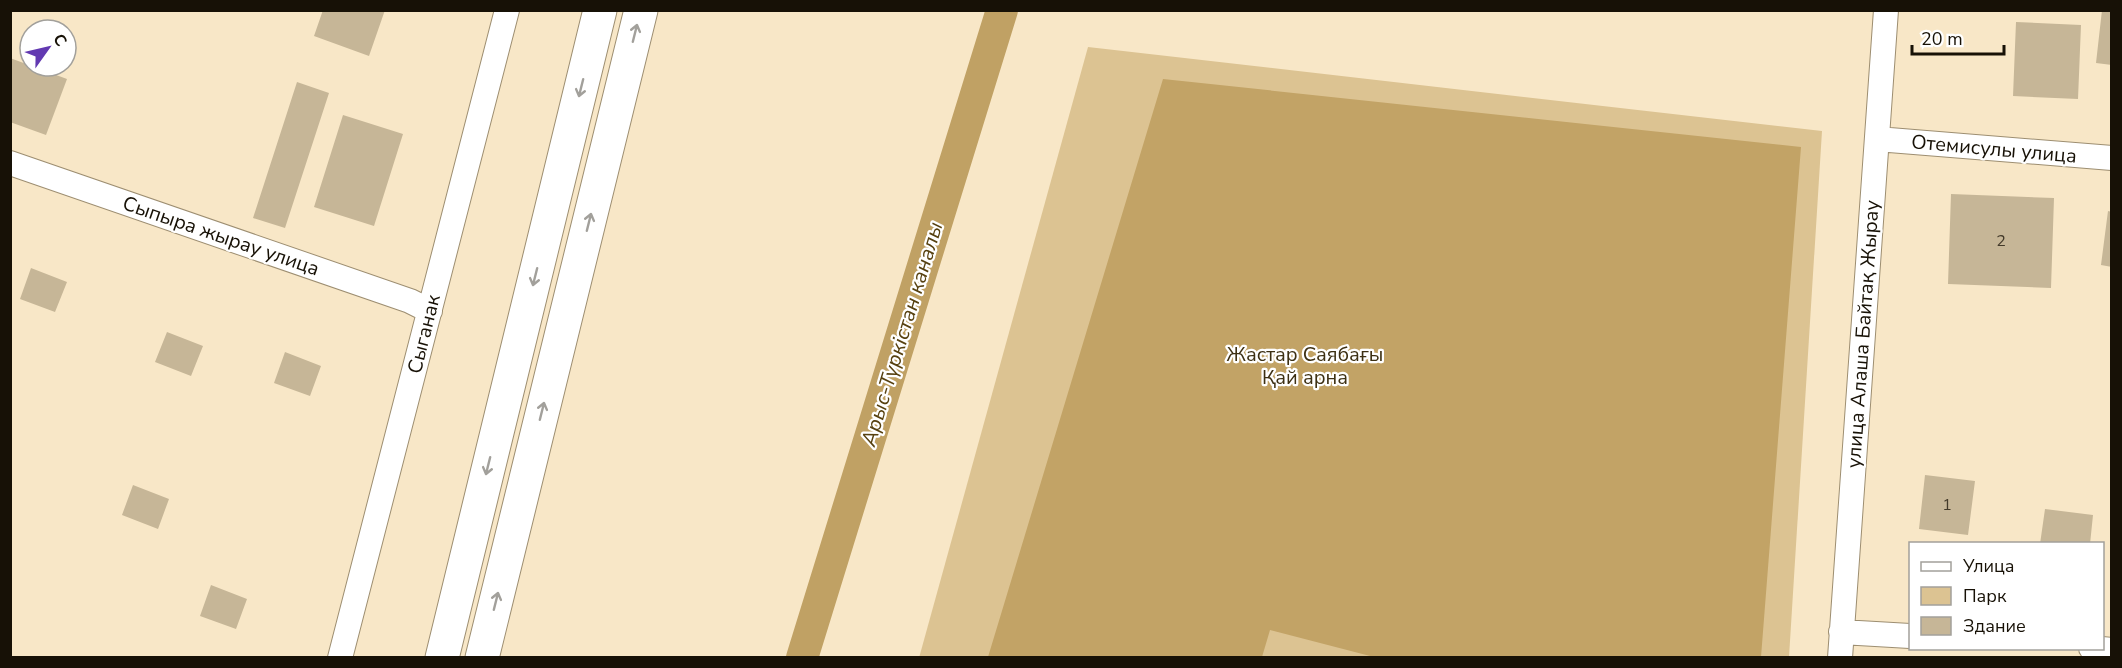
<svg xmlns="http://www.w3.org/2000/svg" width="2122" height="668" font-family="'Nunito Sans',sans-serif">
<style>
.green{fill:#dcc392}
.forest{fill:#c2a366}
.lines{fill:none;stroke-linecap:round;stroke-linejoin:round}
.canal{stroke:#c0a164;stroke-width:32}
.building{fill:#c6b697}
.street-casing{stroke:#9d8e71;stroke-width:26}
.highway-casing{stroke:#9d8e71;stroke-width:35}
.street{stroke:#fff;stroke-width:24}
.highway{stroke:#fff;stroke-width:33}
.oneway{stroke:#a2a09b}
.labels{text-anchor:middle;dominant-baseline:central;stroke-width:4.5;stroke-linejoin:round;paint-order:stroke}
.number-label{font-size:16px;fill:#433a2a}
.street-label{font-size:20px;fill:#171106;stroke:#fff}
.park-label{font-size:20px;fill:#3d3013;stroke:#fff}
.water-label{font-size:21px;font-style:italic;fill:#574110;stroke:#fff}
</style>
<rect width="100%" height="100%" fill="#f8e7c7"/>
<path class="green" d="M 1088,47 L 1822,131 L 1789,657 L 919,658 Z"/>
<path class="forest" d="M 1163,79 L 1801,147 L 1761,657 L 1374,657 L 1270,630 L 1262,657 L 988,657 Z"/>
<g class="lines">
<path class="canal" d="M 802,658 L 1002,10"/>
</g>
<path class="building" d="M 323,10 L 385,10 L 369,56 L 314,36 Z
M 2102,10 L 2112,10 L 2112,65 L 2096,63 Z
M 2016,22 L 2081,25 L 2078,99 L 2013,96 Z
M 10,58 L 67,79 L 46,135 L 10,122 Z
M 297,82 L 329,93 L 285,228 L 253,218 Z
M 343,115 L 403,134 L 374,226 L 314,207 Z
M 1951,194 L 2054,198 L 2051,288 L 1948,284 Z
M 2108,211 L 2112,212 L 2112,267 L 2101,265 Z
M 31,268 L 67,282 L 55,312 L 20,299 Z
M 167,332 L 203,346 L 191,376 L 155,362 Z
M 285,352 L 321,366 L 310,396 L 274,383 Z
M 1925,475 L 1975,481 L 1968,535 L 1919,529 Z
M 133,485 L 169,499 L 158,529 L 122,515 Z
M 2045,509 L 2093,515 L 2090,544 L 2040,544 Z
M 211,585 L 247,599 L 236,629 L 200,616 Z"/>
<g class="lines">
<defs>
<path id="street" d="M 1877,139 L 2112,158
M 10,163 L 410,301 L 430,311
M 1841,632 L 1910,636
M 2091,648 L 2112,650
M 340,658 L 507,10
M 1840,658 L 1886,10"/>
<path id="highway" d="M 442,658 L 600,10
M 482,658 L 641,10"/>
</defs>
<use href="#street" class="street-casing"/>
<use href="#highway" class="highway-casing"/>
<use href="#street" class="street"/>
<use href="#highway" class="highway"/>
</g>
<defs><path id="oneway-shaft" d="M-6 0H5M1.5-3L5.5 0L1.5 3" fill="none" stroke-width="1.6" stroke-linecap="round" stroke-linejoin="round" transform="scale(1.5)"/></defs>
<g class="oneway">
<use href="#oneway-shaft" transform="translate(635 33) rotate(-76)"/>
<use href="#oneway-shaft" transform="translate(581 88) rotate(104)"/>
<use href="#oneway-shaft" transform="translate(589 222) rotate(-76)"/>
<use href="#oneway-shaft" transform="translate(535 277) rotate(104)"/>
<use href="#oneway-shaft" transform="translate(542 411) rotate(-76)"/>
<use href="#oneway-shaft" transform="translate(488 466) rotate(104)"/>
<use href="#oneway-shaft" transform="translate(496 601) rotate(-76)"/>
</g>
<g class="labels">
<g class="number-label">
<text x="2001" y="241">2</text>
<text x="1947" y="505">1</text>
</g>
<g class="street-label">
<text transform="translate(1994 149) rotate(5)">Отемисулы улица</text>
<text transform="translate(221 236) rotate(19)">Сыпыра жырау улица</text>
<text transform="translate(424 334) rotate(-76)">Сыганак</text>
<text transform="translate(1863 334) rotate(-86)">улица Алаша Байтақ Жырау</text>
</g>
<g class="park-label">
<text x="1305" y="354">Жастар Саябағы<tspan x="1305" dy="23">Қай арна</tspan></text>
</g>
<g class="water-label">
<text transform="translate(902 334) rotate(-73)">Арыс-Түркістан каналы</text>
</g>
</g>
<rect width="2122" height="668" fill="none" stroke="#171106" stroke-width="24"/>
<rect x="1909" y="542" width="195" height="108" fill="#ffffff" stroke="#a2a09b" stroke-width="1.5"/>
<rect x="1921" y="562" width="30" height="9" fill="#ffffff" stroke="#a2a09b" stroke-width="1.5"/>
<text x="1963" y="572" font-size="18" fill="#171106">Улица</text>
<rect x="1921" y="587" width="30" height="18" fill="#dcc392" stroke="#a2a09b" stroke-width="1.5"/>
<text x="1963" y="602" font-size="18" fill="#171106">Парк</text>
<rect x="1921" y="617" width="30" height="18" fill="#c6b697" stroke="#a2a09b" stroke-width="1.5"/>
<text x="1963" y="632" font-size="18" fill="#171106">Здание</text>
<g transform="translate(48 48) rotate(56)"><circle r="28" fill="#ffffff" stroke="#a2a09b" stroke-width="1.5"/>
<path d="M0-4.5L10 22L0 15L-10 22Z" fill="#6239b1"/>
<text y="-9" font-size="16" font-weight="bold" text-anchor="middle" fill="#171106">С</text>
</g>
<path d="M1912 45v9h92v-9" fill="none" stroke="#171106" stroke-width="3"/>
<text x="1921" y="45" font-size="18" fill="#171106" stroke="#ffffff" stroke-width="4.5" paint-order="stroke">20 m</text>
</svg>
